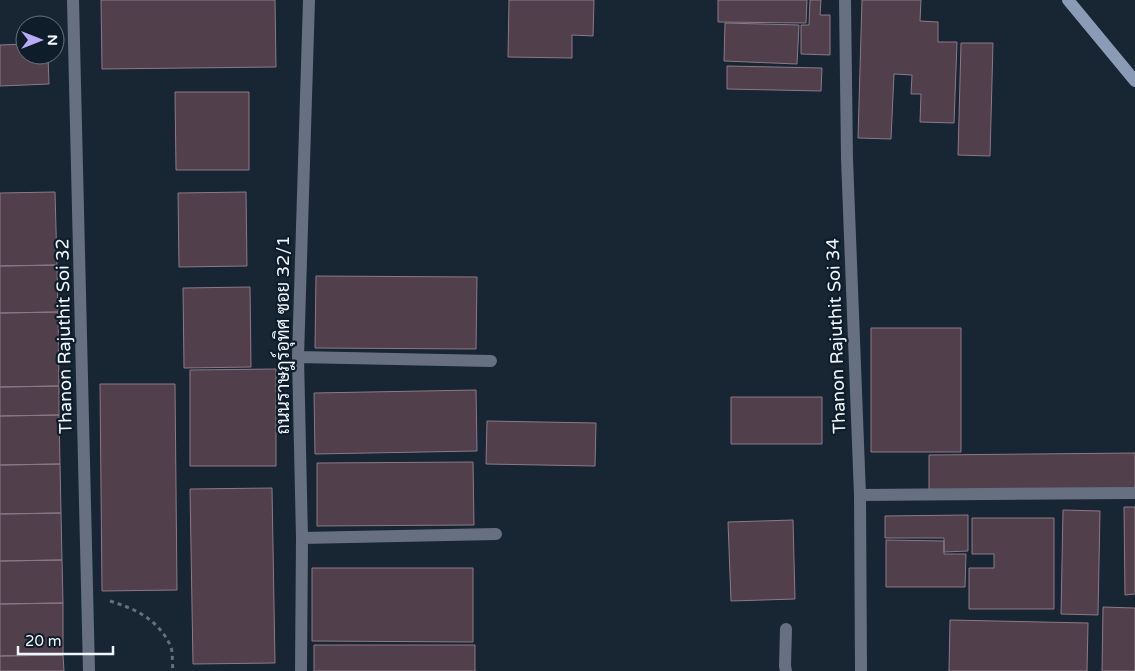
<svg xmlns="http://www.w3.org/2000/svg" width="1135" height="671" font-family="'Varela Round',Sarabun,sans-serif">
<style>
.building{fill:#51404c;stroke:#8c7987}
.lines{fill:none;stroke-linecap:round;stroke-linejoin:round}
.path{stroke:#65707c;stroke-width:3;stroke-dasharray:4 4;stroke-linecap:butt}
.street{stroke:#667081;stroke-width:12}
.secondary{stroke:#8b9bb6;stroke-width:12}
.labels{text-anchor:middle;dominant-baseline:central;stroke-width:4.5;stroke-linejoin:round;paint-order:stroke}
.street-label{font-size:18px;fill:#eff6fd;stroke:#0f1c29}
</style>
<rect width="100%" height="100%" fill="#182533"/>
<path class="building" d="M 101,0 L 275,0 L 276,67 L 102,69 Z
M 509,0 L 594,0 L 593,36 L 572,35 L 572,58 L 508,57 Z
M 718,0 L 807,0 L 806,23 L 718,22 Z
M 810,0 L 821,0 L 820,15 L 830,15 L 830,55 L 801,54 L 801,25 L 809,25 Z
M 862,0 L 921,0 L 920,21 L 938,22 L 938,42 L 957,42 L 954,123 L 920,122 L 921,94 L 911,94 L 912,75 L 894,74 L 891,139 L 858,138 Z
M 725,23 L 799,25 L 797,64 L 724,61 Z
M 961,43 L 993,43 L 990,156 L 958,155 Z
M 25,44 L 25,55 L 48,55 L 49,84 L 0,86 L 0,45 Z
M 727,66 L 822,68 L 821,91 L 727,89 Z
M 175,92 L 249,92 L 249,170 L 176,170 Z
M 55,192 L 57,265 L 0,266 L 0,193 Z
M 246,192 L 247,266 L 179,267 L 178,193 Z
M 57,265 L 58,312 L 0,313 L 0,266 Z
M 316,276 L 477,277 L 476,349 L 315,348 Z
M 250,287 L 251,367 L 184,368 L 183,288 Z
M 58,312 L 59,386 L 0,387 L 0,313 Z
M 871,328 L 961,328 L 961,452 L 871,452 Z
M 276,369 L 276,466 L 190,466 L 190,370 Z
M 100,384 L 175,384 L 177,590 L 102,591 Z
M 59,386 L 59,415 L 0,416 L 0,387 Z
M 476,390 L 477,451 L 315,454 L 314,393 Z
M 731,397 L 822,397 L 822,444 L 731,444 Z
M 59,415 L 60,464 L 0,465 L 0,416 Z
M 487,421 L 596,423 L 595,466 L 486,464 Z
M 1135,453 L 1135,492 L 929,493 L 929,455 Z
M 473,462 L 474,525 L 317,526 L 317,463 Z
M 60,464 L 61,513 L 0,514 L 0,465 Z
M 272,488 L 275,663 L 193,664 L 190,489 Z
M 1124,507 L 1135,507 L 1135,594 L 1125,595 Z
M 1063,510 L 1100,511 L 1098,615 L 1061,614 Z
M 61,513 L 62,560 L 0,561 L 0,514 Z
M 968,515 L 968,551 L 944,552 L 944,538 L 885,538 L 885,516 Z
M 972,518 L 1054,518 L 1054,609 L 969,609 L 969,568 L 994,568 L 994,554 L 972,554 Z
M 793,520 L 795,599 L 731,601 L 728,522 Z
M 886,540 L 944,541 L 944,554 L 966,554 L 965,587 L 886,587 Z
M 62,560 L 63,603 L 0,604 L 0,561 Z
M 312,568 L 473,568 L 473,642 L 312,641 Z
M 63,603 L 63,655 L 0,656 L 0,604 Z
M 1103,607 L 1135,608 L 1135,671 L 1102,671 Z
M 950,620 L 1088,623 L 1087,671 L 949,671 Z
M 314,645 L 475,645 L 475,671 L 314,671 Z
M 63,655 L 64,671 L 0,671 L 0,656 Z"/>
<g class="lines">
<path class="path" d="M 110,601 C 136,609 159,620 171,647 C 173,654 172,664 173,671"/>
<path class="street" d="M 73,0 L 89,671
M 845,0 L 847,159 L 860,495 L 861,671
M 298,357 L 491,361
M 860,495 L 1135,493
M 302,538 L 496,534
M 301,671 L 302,538 L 298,357 L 309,0
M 786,671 L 785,666 L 786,629"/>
<path class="secondary" d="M 1068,0 L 1135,81"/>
</g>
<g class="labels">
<g class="street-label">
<text transform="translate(283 335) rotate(-90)">ถนนราษฎร์อุทิศ ซอย 32/1</text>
<text transform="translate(64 336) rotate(-91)">Thanon Rajuthit Soi 32</text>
<text transform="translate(836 336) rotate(-92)">Thanon Rajuthit Soi 34</text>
</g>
</g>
<g transform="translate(40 40) rotate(90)"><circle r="24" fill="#0f1c29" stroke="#69737e"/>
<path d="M0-4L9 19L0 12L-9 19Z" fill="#b8abf7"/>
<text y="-8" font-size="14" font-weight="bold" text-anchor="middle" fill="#eff6fd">N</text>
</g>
<path d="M18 646v8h95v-8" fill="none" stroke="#eff6fd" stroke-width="2.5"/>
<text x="25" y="646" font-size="15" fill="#eff6fd" stroke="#0f1c29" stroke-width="4" paint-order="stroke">20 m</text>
</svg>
